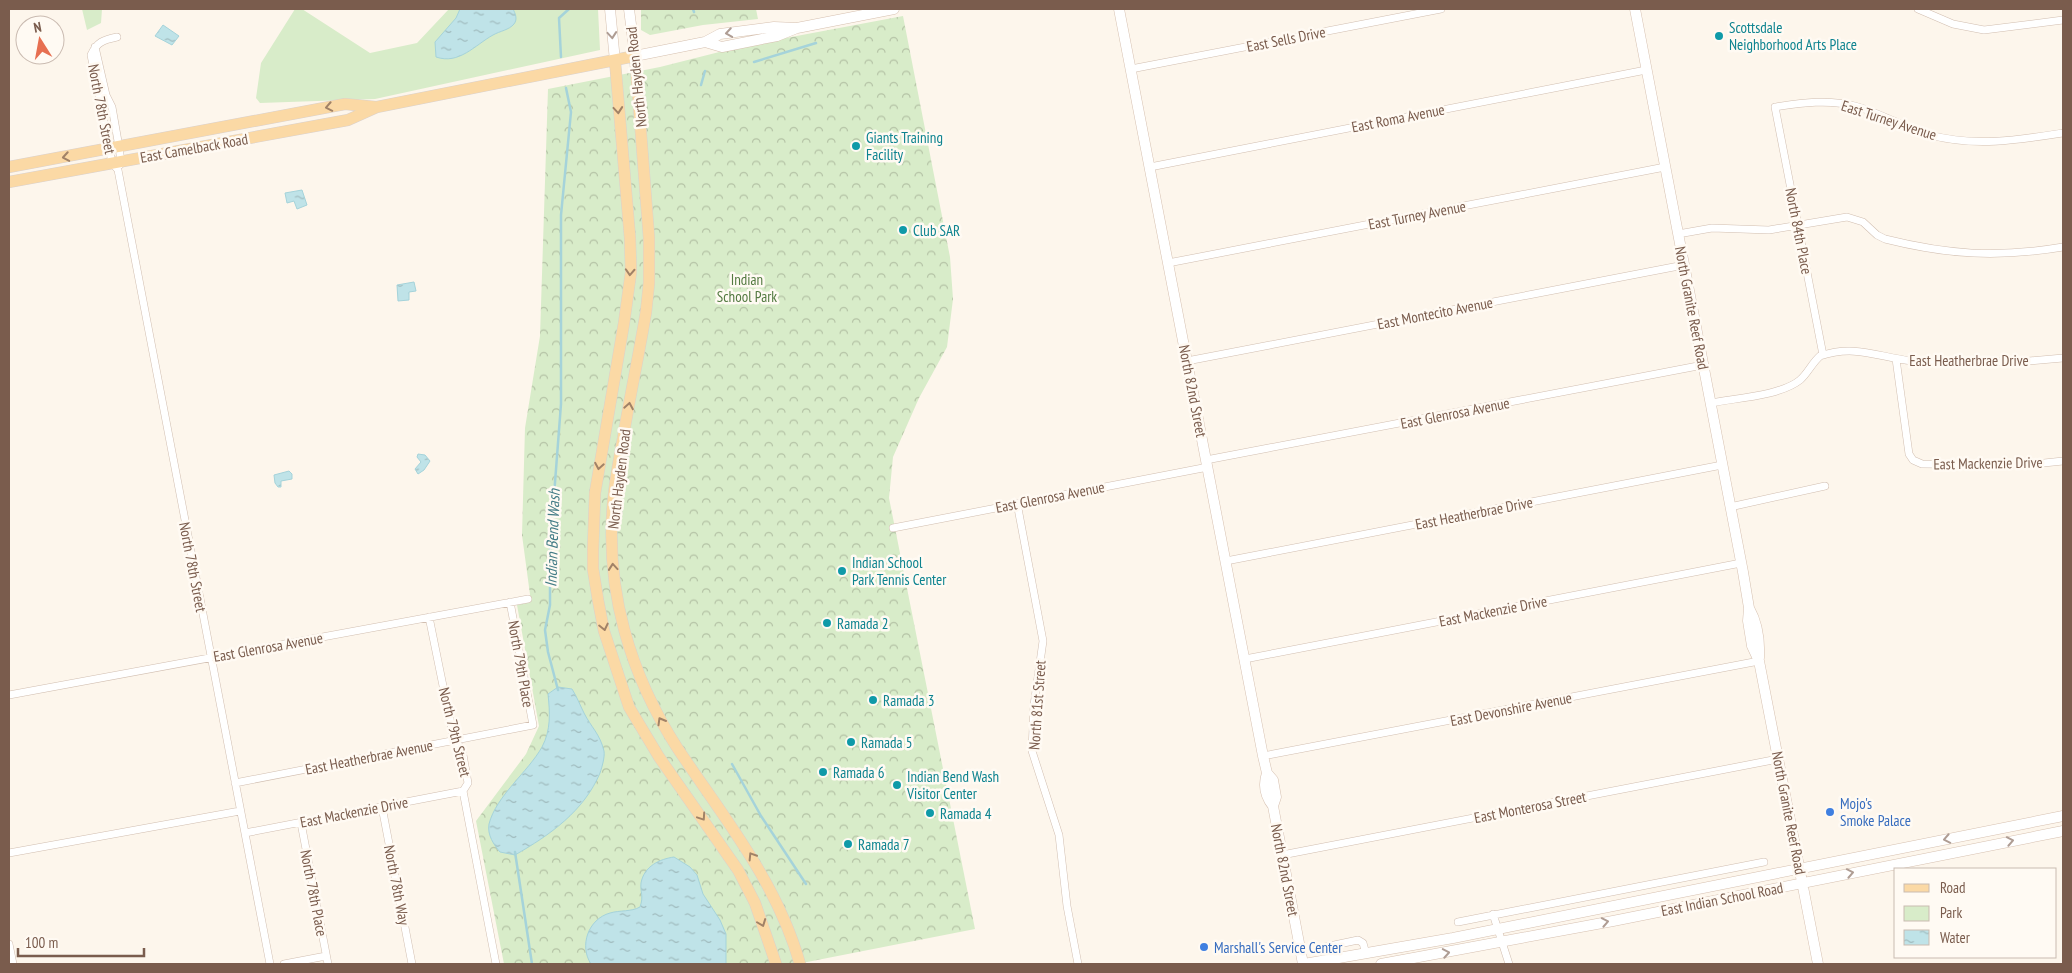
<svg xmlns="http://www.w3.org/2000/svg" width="2072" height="973" font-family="'PT Sans Narrow',sans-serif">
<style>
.green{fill:#d8ecc9}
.forest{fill:url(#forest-crowns)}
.water{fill:url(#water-ripples);stroke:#a5d3da}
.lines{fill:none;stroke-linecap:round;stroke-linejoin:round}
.stream{stroke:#a5d3da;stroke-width:2.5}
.street-casing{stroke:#d1beb0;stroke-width:8}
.secondary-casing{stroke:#d6c0b0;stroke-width:11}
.primary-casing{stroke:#dad1cd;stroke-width:12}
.street{stroke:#fff;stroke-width:7}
.secondary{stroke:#fff;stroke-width:10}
.primary{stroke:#fbd9a5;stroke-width:11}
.oneway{stroke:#af9d94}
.oneway2{stroke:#a18267}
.culture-dot{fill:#0f9aa8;stroke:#fffaf3;stroke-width:2}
.shop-dot{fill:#3f7fe0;stroke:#fffaf3;stroke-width:2}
.labels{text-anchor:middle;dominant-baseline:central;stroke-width:5;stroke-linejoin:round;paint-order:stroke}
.culture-label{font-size:15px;fill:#0d838f;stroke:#fffaf3;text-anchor:start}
.street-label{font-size:15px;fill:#7a5c4d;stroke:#fffaf3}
.park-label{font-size:15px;fill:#537a41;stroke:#fffaf3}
.shop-label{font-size:15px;fill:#366cbe;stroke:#fffaf3;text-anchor:start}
.water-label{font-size:16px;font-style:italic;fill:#437c86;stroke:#fffaf3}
</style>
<defs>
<pattern id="forest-crowns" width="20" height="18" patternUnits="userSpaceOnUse" patternTransform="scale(1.25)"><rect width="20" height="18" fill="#d8ecc9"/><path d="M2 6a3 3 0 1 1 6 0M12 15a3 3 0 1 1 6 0" fill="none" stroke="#b4c2a5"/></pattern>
<pattern id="water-ripples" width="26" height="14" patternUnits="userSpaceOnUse" patternTransform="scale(1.25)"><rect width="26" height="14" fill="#bfe3e8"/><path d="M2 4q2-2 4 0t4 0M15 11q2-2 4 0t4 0" fill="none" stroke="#a0bbbe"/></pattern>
</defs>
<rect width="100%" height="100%" fill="#fdf6ec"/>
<path class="green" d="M 82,9 L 102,9 L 101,23 L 87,30 Z
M 295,9 L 302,9 L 370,53 L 417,43 L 449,9 L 598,9 L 600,50 L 375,99 L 260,103 L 256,98 L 261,63 Z"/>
<path class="forest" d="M 641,9 L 756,9 L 758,19 L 703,25 L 650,35 L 641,30 Z
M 903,16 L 950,257 L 953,299 L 947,347 L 919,398 L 893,457 L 889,498 L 975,929 L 797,964 L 504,964 L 476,821 L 526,754 L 539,726 L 517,605 L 531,602 L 522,535 L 525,428 L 540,336 L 548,89 L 660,67 L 743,46 Z"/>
<path class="water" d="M 460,9 L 513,9 C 515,13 518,19 514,24 C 509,30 500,31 493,35 C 475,45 459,65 436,57 L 435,42 L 456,18 Z
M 163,25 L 179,36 L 172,45 L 155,36 Z
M 302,190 L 307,205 L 297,209 L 294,201 L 287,203 L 285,193 Z
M 414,282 L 416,291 L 409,292 L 409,300 L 398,301 L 397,285 Z
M 418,454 L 425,455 L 430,461 L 424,470 L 418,474 L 415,469 L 421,462 L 417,457 Z
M 289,471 L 292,474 L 292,479 L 281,481 L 281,487 L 278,487 L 275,483 L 274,475 Z
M 558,687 L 572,689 C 577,697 580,705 584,713 C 591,727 600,734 604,751 C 605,757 602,767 600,773 C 584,811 550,835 515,855 L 500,852 C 494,845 487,835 489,824 C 496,796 528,772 542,747 C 551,730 550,713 548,694 Z
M 674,857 L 690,867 L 697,875 L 703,894 L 720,920 L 726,934 L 726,964 L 591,964 C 579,946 588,919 610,913 C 620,910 631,912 640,907 C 644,896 640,892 641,883 C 644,866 660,859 674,857 Z"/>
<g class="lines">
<path class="stream" d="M 693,9 L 694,12
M 561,57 L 559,18 L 569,9
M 754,62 L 816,43
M 701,85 L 705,71
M 558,690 L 548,652 L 545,630 L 550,605 L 550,548 L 561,404 L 561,215 L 571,112 L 566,88
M 732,764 L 761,816 L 806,884
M 515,852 L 532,964"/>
<defs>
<path id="street" d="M 1918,9 L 1953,24 L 1984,30 L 2063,20
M 117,37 C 103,40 97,42 91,55 L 112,163 L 118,170 L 270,964
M 95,47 L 106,95 L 112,107 L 119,147 L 121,162 L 120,165
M 1131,69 L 1441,9
M 1150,167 L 1646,70
M 1678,234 L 1712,228 L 1769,230 L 1847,217 L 1863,222 L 1877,235 L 1885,239 C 1949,255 1998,258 2063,247
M 1168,263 L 1665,167
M 1823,355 L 1775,107 C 1802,103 1828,99 1855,106 C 1881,113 1904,128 1930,135 C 1975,147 2018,140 2063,133
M 1896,359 L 1909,454 L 1913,460 L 1922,464 L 2025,465 L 2063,461
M 1187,361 L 1684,265
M 1710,403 C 1736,398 1780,396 1800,380 C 1808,373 1812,363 1820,356 C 1855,344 1878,357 1912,361 L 2018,362 L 2063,358
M 1206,460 L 1703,365
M 1017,503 L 1043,641 L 1034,705 L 1032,751 L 1059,835 L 1067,906 L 1078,964
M 1730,507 L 1825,486
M 893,528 L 1208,467
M 1226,561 L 1722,465
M 429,617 L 454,740 L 462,749 L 468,783 L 463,791 L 496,964
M 1245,659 L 1741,563
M 9,695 L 528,599
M 1263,756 L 1759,661
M 235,783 L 533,725 L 510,602
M 382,807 L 412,964
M 301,823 L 328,964
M 245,833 L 463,791
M 9,853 L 240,811
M 1282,855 L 1778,759
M 1493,914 L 1509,964
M 1458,922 L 1764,862
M 9,944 L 13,964
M 1320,948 L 1358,940 L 1363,943 L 1366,954
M 284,964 L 326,956"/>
<path id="secondary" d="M 610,9 L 615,61
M 629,9 L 635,56 L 705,42 L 720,34 L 774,27 L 797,28
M 1119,9 L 1263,756 L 1267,773 L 1273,780 L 1276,797 L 1273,806
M 1635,9 L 1743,572 L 1749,608 L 1748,621 L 1752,646 L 1759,661 L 1818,964
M 705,42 L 722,47 L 777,36 L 797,28 L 894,9
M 1749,608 C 1758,624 1760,640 1759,658
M 1267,773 C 1263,785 1265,796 1273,806 L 1303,964
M 1304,964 L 1453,938 L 2063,816
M 1381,964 L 1613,921 L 2063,831"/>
<path id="primary" d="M 615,61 L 630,238 L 631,272 L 624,323 L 595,493 L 593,550 L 593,569 L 598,600 L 604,631 L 629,707 L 659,757 L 738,870 L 755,903 L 776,964
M 9,167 L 345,104 L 376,107
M 9,182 L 348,120 L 377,107 L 635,56 L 649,238 L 649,283 L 646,312 C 639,354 630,396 623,438 C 619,459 615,480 613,502 C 605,590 630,675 678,749 C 724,818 777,882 800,964"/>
</defs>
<use href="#street" class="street-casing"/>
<use href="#secondary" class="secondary-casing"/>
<use href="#primary" class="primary-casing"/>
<use href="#street" class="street"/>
<use href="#secondary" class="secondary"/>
<use href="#primary" class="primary"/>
</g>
<defs><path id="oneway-chevron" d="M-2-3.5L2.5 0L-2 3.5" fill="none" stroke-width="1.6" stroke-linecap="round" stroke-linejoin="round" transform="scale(1.25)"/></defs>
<g class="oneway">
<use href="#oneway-chevron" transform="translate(729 33) rotate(171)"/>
<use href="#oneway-chevron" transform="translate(612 35) rotate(85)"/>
<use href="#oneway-chevron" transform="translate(1947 839) rotate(169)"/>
<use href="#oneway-chevron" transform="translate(2010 841) rotate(-11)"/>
<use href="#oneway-chevron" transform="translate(1850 873) rotate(-11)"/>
<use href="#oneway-chevron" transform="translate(1605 922) rotate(-11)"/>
<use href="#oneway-chevron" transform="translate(1446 953) rotate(-10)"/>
</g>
<g class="oneway2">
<use href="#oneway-chevron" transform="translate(329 107) rotate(169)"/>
<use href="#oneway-chevron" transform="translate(618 110) rotate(85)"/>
<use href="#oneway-chevron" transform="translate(66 157) rotate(170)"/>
<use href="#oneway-chevron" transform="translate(630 272) rotate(93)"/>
<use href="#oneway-chevron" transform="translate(629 406) rotate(-80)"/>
<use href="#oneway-chevron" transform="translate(599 466) rotate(100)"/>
<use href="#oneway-chevron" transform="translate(613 567) rotate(-95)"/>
<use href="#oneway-chevron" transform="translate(604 627) rotate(77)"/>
<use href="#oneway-chevron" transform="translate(661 721) rotate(-120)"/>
<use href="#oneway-chevron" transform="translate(702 817) rotate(56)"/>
<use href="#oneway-chevron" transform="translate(752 856) rotate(-122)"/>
<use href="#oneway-chevron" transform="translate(762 923) rotate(69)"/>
</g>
<g class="culture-dot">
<circle cx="1719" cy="36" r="5"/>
<circle cx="856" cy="146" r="5"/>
<circle cx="903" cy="230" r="5"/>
<circle cx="842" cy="571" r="5"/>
<circle cx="827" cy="623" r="5"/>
<circle cx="873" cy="700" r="5"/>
<circle cx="851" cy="742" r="5"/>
<circle cx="823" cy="772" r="5"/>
<circle cx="897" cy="785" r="5"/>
<circle cx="930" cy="813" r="5"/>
<circle cx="848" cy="844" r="5"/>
</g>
<g class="shop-dot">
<circle cx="1830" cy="812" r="5"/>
<circle cx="1204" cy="947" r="5"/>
</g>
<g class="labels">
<g class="culture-label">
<text x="1729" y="27">Scottsdale<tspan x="1729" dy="17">Neighborhood Arts Place</tspan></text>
<text x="866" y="137">Giants Training<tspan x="866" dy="17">Facility</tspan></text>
<text x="913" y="230">Club SAR</text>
<text x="852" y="562">Indian School<tspan x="852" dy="17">Park Tennis Center</tspan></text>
<text x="837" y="623">Ramada 2</text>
<text x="883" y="700">Ramada 3</text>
<text x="861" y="742">Ramada 5</text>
<text x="833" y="772">Ramada 6</text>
<text x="907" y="776">Indian Bend Wash<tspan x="907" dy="17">Visitor Center</tspan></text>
<text x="940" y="813">Ramada 4</text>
<text x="858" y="844">Ramada 7</text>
</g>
<g class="street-label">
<text transform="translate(1286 39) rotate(-11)">East Sells Drive</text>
<text transform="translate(636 77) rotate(-96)">North Hayden Road</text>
<text transform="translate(102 109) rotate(79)">North 78th Street</text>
<text transform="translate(1398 118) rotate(-11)">East Roma Avenue</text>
<text transform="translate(1889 120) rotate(18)">East Turney Avenue</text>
<text transform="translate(194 148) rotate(-10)">East Camelback Road</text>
<text transform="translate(1417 215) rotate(-11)">East Turney Avenue</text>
<text transform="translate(1799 231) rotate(79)">North 84th Place</text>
<text transform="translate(1692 308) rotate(79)">North Granite Reef Road</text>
<text transform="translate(1435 313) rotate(-11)">East Montecito Avenue</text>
<text x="1969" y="360">East Heatherbrae Drive</text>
<text transform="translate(1193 391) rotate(79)">North 82nd Street</text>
<text transform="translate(1455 413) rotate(-11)">East Glenrosa Avenue</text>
<text transform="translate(1988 463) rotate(-1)">East Mackenzie Drive</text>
<text transform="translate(619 479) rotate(-83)">North Hayden Road</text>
<text transform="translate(1050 497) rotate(-11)">East Glenrosa Avenue</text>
<text transform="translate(1474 513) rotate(-11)">East Heatherbrae Drive</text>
<text transform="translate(193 567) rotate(79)">North 78th Street</text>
<text transform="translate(1493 611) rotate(-11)">East Mackenzie Drive</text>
<text transform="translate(268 647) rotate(-10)">East Glenrosa Avenue</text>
<text transform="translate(521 664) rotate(80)">North 79th Place</text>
<text transform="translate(1037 705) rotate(-86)">North 81st Street</text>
<text transform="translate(1511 709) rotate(-11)">East Devonshire Avenue</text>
<text transform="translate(455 732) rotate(76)">North 79th Street</text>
<text transform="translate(369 757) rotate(-11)">East Heatherbrae Avenue</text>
<text transform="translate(1530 807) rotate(-11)">East Monterosa Street</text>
<text transform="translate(354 812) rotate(-11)">East Mackenzie Drive</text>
<text transform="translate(1789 813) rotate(79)">North Granite Reef Road</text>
<text transform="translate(1285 870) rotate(79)">North 82nd Street</text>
<text transform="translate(397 885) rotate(79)">North 78th Way</text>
<text transform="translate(314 893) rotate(79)">North 78th Place</text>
<text transform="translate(1722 899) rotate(-11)">East Indian School Road</text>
</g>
<g class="park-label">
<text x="747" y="279">Indian<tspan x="747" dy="17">School Park</tspan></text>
</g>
<g class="shop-label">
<text x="1840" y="803">Mojo's<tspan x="1840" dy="17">Smoke Palace</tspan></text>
<text x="1214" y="947">Marshall's Service Center</text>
</g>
<g class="water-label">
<text transform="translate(552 538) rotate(-88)">Indian Bend Wash</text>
</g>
</g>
<rect width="2072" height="973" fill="none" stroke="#7a5c4d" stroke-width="20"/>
<rect x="1894" y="868" width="162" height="90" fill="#fffaf3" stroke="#cabbb1"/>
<rect x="1904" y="884" width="25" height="8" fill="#fbd9a5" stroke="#cabbb1"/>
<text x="1940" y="893" font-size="15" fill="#7a5c4d">Road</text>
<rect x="1904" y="906" width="25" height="15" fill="#d8ecc9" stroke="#cabbb1"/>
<text x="1940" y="918" font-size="15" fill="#7a5c4d">Park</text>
<rect x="1904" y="930" width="25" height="15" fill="url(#water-ripples)" stroke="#cabbb1"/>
<text x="1940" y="943" font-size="15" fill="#7a5c4d">Water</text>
<g transform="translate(40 40) rotate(349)"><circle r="24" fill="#fffaf3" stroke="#cabbb1"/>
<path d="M0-4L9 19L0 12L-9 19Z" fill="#e76f51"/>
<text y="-8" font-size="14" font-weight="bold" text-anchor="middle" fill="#7a5c4d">N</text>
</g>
<path d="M18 948v8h126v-8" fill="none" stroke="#7a5c4d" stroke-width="2.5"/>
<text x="25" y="948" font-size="15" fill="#7a5c4d" stroke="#fffaf3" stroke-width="4" paint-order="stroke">100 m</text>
</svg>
